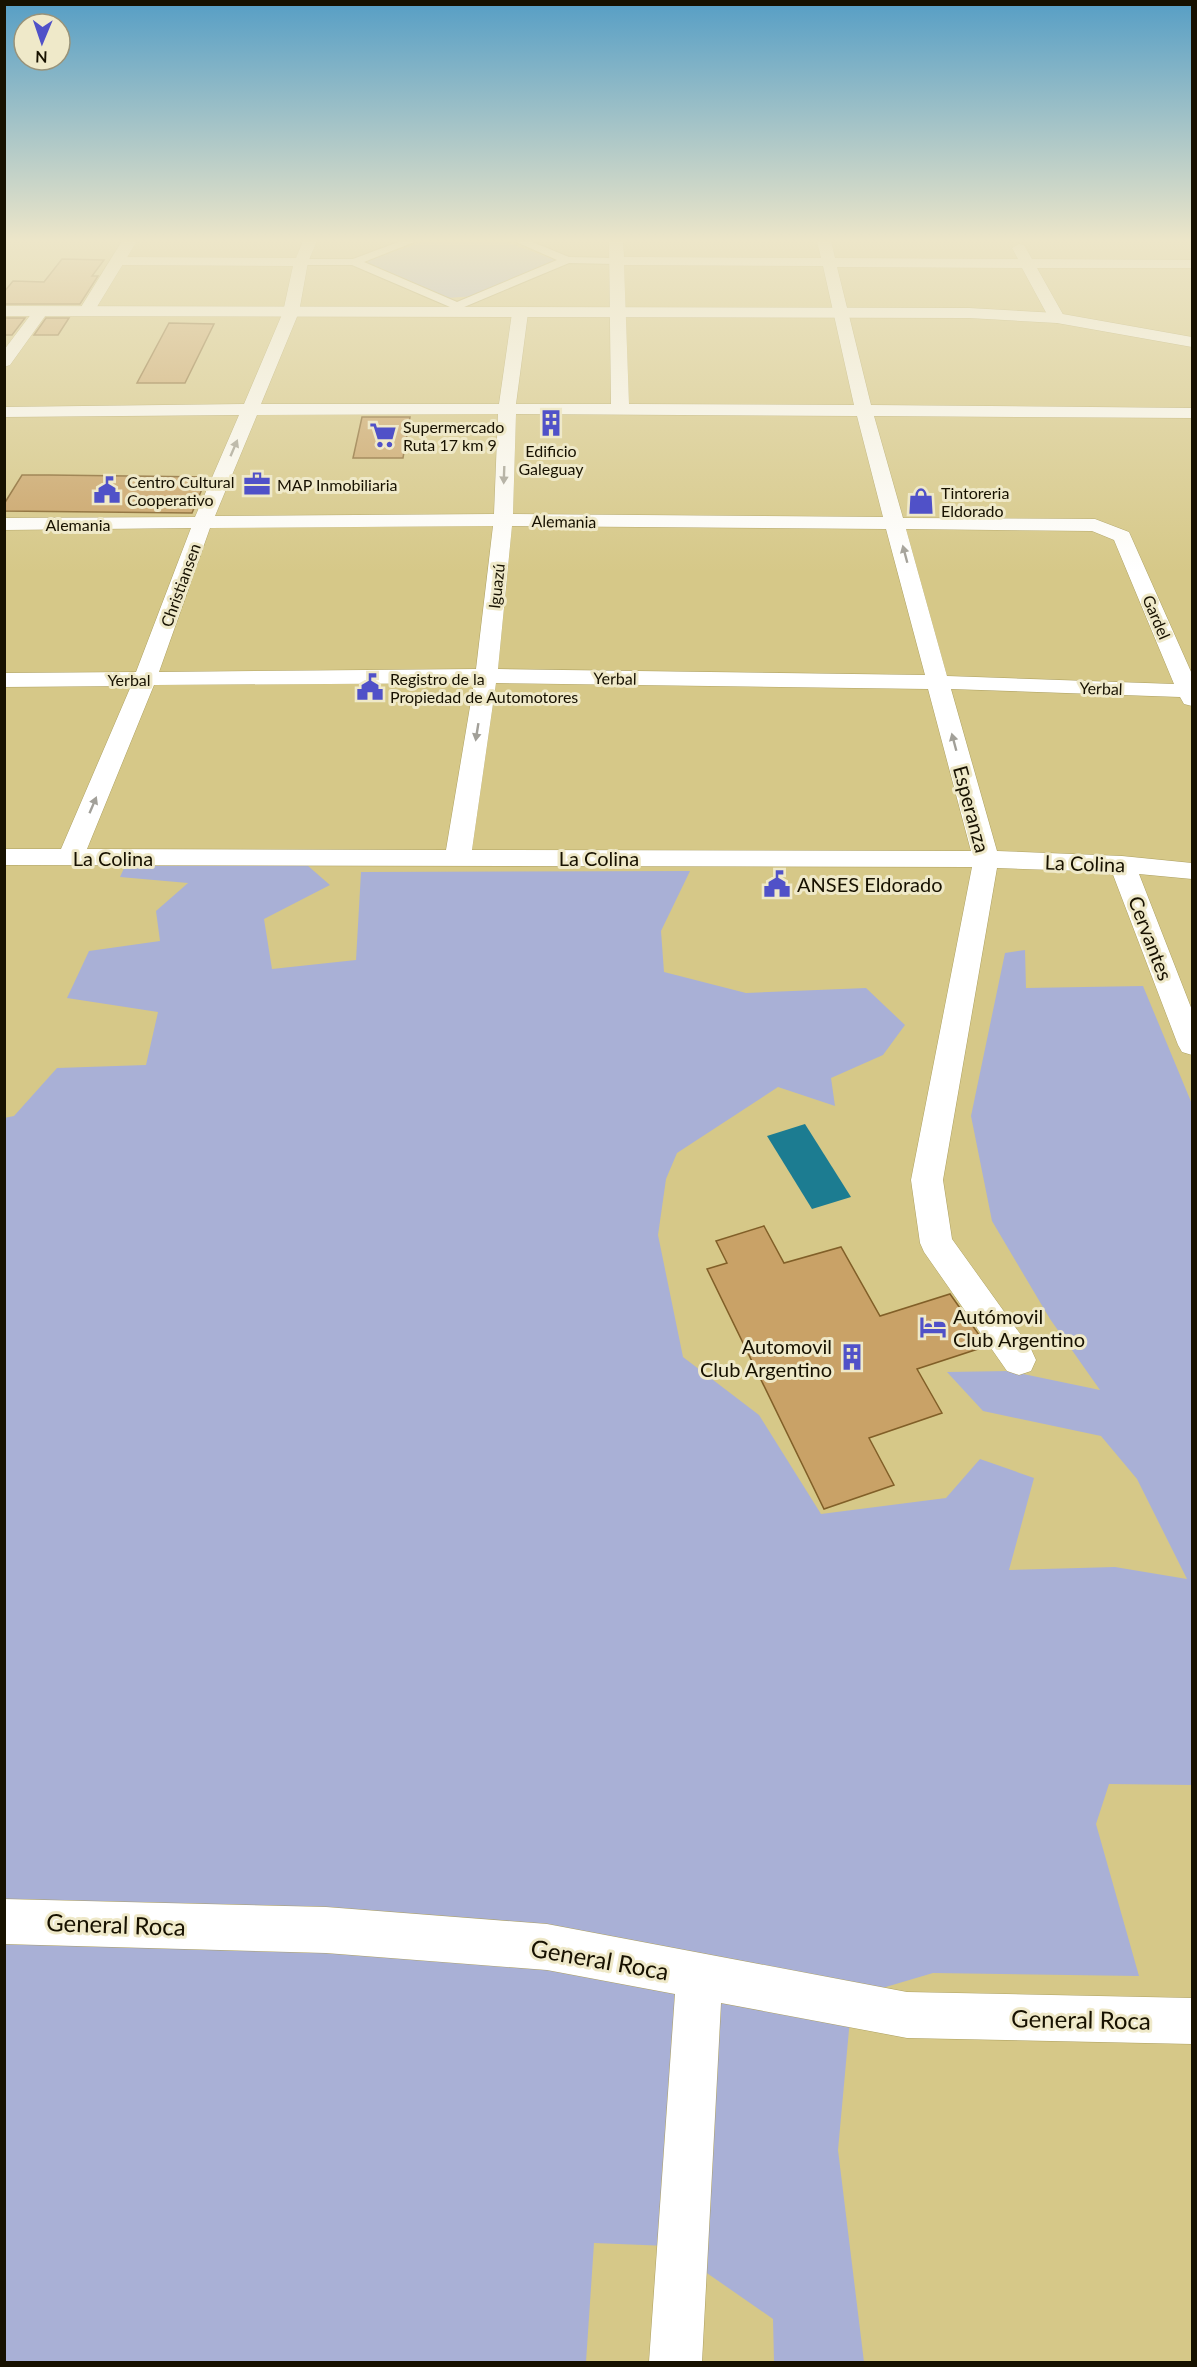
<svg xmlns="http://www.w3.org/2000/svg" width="1197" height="2367" font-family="Lato,sans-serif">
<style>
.green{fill:#a9b0d6}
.water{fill:#1c7c91}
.building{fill:#c9a267;stroke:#815f28;stroke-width:1.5}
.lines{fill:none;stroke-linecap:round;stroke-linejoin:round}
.pedestrian-casing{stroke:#ada061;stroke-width:2}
.minor-casing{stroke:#ada061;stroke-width:1}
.secondary-casing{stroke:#ada061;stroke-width:1}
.primary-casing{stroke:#ada061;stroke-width:1}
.pedestrian{fill:#fff;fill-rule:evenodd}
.minor{fill:#fff;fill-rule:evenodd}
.secondary{fill:#fff;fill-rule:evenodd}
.primary{fill:#fff;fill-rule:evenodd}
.oneway{fill:#a2a099}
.labels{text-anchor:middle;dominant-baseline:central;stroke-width:6;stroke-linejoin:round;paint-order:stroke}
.far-poi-label{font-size:16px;fill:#171100;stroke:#efe9c9;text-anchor:start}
.far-street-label{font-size:16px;fill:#171100;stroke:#efe9c9}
.street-label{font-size:20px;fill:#171100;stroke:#efe9c9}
.poi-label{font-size:20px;fill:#171100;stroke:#efe9c9;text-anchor:start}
.near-street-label{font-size:24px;fill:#171100;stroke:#efe9c9}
</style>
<rect width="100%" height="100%" fill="#d6c888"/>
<path class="green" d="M 425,241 L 504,241 L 555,260 L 552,267 L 476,296 L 447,298 L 367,266 L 369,260 Z
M 307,865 L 330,885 L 264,919 L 272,969 L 356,960 L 361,872 L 690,871 L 661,931 L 664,972 L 746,993 L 866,988 L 905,1025 L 883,1055 L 831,1078 L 835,1106 L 778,1087 L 677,1153 L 666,1179 L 658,1235 L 683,1357 L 759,1415 L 821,1514 L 946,1498 L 980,1459 L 1034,1478 L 1009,1570 L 1115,1567 L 1187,1579 L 1137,1479 L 1101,1436 L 983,1411 L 947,1372 L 1009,1371 L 1100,1390 L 1050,1319 L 992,1221 L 971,1116 L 1005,953 L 1025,950 L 1026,988 L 1143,986 L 1192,1104 L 1192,1785 L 1109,1784 L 1096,1824 L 1139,1976 L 933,1973 L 852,1997 L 838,2150 L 864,2362 L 774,2362 L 773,2319 L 668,2246 L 594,2243 L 586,2362 L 5,2362 L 4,1118 L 14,1116 L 57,1068 L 146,1065 L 158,1012 L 67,998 L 89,951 L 160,941 L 156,911 L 188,883 L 120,877 L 125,866 Z"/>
<path class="water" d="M 805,1124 L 851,1197 L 812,1209 L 767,1136 Z"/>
<path class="building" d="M 62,259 L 104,260 L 92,276 L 98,276 L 80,304 L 4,304 L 4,292 L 13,281 L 44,282 Z
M 4,318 L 25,318 L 12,335 L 4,335 Z
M 46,318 L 69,318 L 58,335 L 34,335 Z
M 169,323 L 214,324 L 185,383 L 137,383 Z
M 362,417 L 410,417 L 403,458 L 353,458 Z
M 22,475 L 49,475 L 207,477 L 192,513 L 4,511 L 4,504 Z
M 764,1226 L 784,1263 L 841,1247 L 880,1316 L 950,1294 L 987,1346 L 917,1369 L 942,1413 L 869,1438 L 894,1485 L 824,1509 L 707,1269 L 727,1263 L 716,1241 Z"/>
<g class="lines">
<defs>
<path id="pedestrian" d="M 401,241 L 417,241 L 364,262 L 457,302 L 557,260 L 514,241 L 530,241 L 569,257 L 616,258 L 622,261 L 616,264 L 569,263 L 457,310 L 352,265 L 301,265 L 295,262 L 301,259 L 353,259 Z"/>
<path id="minor" d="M 303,241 L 317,241 L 308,262 L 299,312 L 261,404 L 499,404 L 512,313 L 520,308 L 528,313 L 516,404 L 611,404 L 609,241 L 623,241 L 624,257 L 821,258 L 817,241 L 831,241 L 835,258 L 1018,259 L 1012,248 L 1019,244 L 1024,245 L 1032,259 L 1192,260 L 1192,268 L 1037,268 L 1065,318 L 1057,323 L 1049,318 L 1022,268 L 837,267 L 871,405 L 1192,408 L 1192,418 L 874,416 L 903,518 L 1095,519 L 1129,532 L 1192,674 L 1192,706 L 1184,704 L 1180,697 L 951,689 L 997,851 L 1122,856 L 1192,863 L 1192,879 L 1139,874 L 1192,1010 L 1192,1055 L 1182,1052 L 1178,1045 L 1112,872 L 997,868 L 943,1180 L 952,1239 L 1031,1349 L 1036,1360 L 1031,1371 L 1019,1375 L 1007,1371 L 924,1252 L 920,1243 L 911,1180 L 972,867 L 4,865 L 4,849 L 61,849 L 131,686 L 4,687 L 4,673 L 136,672 L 191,528 L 4,530 L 4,518 L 195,517 L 239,415 L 4,417 L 4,407 L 244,404 L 283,312 L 293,266 L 117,265 L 110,261 L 117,257 L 296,258 ZM 624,265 L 823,266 L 854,405 L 629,404 ZM 498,414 L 494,514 L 215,516 L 257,415 ZM 516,414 L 857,416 L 883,517 L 513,514 ZM 493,526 L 476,669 L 159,672 L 210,528 ZM 512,526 L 886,529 L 925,675 L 498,669 ZM 906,529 L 1092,531 L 1114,540 L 1174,684 L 947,676 ZM 474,683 L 446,850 L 87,849 L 154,685 ZM 496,683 L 928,689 L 971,851 L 472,850 Z
M 40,307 L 48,312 L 10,365 L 4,367 L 4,350 L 35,309 Z
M 4,1899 L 326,1907 L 547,1924 L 907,1992 L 1192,1998 L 1192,2044 L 907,2038 L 721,2003 L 702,2362 L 649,2362 L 675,1994 L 547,1970 L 326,1953 L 4,1944 Z"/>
<path id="secondary" d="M 122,241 L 137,241 L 92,315 L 80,315 L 78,312 Z"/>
<path id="primary" d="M 4,306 L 969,308 L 1057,313 L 1192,337 L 1192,347 L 1057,323 L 969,318 L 4,316 Z"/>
</defs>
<use href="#pedestrian" class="pedestrian-casing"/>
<use href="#minor" class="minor-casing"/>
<use href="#secondary" class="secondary-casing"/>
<use href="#primary" class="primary-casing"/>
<use href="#pedestrian" class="pedestrian"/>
<use href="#minor" class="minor"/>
<use href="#secondary" class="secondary"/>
<use href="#primary" class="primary"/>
</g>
<defs><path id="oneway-solid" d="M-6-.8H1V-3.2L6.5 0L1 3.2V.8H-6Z" transform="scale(1.5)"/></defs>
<g class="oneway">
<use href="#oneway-solid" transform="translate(234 448) rotate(-67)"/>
<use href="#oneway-solid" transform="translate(504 475) rotate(92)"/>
<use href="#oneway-solid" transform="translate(905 554) rotate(-105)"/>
<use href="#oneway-solid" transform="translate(477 732) rotate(99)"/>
<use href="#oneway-solid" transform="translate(954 742) rotate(-105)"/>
<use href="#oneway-solid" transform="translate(93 805) rotate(-67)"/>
</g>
<linearGradient id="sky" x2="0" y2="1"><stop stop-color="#569ec5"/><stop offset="0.42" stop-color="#ede6c9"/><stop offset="1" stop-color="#ede6c9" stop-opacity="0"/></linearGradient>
<rect width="1197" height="573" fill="url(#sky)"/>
<defs>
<symbol id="building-bare" viewBox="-9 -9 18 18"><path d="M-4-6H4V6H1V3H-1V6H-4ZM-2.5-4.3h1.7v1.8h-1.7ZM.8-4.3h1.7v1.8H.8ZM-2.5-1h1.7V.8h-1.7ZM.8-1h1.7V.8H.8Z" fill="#5051c8" stroke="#efe9c9" stroke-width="2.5" paint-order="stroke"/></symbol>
<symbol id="supermarket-bare" viewBox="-9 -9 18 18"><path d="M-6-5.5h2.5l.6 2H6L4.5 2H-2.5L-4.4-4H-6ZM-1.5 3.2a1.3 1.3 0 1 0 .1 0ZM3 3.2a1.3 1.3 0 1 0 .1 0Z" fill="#5051c8" stroke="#efe9c9" stroke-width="2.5" paint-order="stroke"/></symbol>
<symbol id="office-bare" viewBox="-9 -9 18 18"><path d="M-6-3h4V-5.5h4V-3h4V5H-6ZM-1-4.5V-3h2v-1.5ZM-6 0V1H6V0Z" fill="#5051c8" stroke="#efe9c9" stroke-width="2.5" paint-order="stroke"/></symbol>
<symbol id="civic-bare" viewBox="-9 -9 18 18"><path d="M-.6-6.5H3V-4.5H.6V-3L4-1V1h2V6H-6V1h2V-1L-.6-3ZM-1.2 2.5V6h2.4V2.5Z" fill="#5051c8" stroke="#efe9c9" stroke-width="2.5" paint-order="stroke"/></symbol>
<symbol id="shop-bare" viewBox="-9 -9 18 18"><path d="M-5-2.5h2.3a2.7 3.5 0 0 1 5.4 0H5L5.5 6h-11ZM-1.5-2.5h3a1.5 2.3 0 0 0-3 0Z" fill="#5051c8" stroke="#efe9c9" stroke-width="2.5" paint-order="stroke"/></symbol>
<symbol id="hotel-bare" viewBox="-9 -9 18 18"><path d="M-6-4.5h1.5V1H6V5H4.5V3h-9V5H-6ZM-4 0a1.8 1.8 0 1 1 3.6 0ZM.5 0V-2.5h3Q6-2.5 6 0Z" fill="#5051c8" stroke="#efe9c9" stroke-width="2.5" paint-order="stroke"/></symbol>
</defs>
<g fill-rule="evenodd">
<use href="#building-bare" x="532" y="404" width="38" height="38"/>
<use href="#supermarket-bare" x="364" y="416" width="38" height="38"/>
<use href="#office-bare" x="238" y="465" width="38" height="38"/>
<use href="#civic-bare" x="88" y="471" width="38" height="38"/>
<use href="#shop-bare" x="902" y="482" width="38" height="38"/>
<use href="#civic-bare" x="351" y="668" width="38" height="38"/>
<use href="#civic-bare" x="758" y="865" width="38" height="38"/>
<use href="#hotel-bare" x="914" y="1308" width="38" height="38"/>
<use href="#building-bare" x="833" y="1338" width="38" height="38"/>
</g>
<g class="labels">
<g class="far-poi-label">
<text x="403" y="426">Supermercado<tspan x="403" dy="18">Ruta 17 km 9</tspan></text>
<text x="551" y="450" text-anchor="middle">Edificio<tspan x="551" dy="18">Galeguay</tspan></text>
<text x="127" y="481">Centro Cultural<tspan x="127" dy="18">Cooperativo</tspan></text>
<text x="277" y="484">MAP Inmobiliaria</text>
<text x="941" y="492">Tintoreria<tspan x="941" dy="18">Eldorado</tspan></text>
<text x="390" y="678">Registro de la<tspan x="390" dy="18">Propiedad de Automotores</tspan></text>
</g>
<g class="far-street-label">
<text transform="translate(564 521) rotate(1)">Alemania</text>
<text x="78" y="524">Alemania</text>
<text transform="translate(180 585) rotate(-70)">Christiansen</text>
<text transform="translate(496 586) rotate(-84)">Iguazú</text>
<text transform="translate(1157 617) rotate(67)">Gardel</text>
<text transform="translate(615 678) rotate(1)">Yerbal</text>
<text x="129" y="679">Yerbal</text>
<text transform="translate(1101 688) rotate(2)">Yerbal</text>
</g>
<g class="street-label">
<text transform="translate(972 809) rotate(75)">Esperanza</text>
<text x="113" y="858">La Colina</text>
<text x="599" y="858">La Colina</text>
<text transform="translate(1085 863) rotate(2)">La Colina</text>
<text transform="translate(1151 938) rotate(69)">Cervantes</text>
</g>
<g class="poi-label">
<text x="797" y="884">ANSES Eldorado</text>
<text x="953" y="1316">Autómovil<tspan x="953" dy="23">Club Argentino</tspan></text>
<text x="832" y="1346" text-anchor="end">Automovil<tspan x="832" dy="23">Club Argentino</tspan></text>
</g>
<g class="near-street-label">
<text transform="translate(116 1924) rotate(2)">General Roca</text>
<text transform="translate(600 1959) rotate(10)">General Roca</text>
<text transform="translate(1081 2019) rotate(1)">General Roca</text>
</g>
</g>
<rect width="1197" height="2367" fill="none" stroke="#171100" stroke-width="12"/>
<g transform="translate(42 42) rotate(182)"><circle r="28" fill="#efe9c9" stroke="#999379" stroke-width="1.5"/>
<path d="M0-4.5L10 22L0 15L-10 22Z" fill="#5051c8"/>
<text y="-9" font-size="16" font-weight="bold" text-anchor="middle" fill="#171100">N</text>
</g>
</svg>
